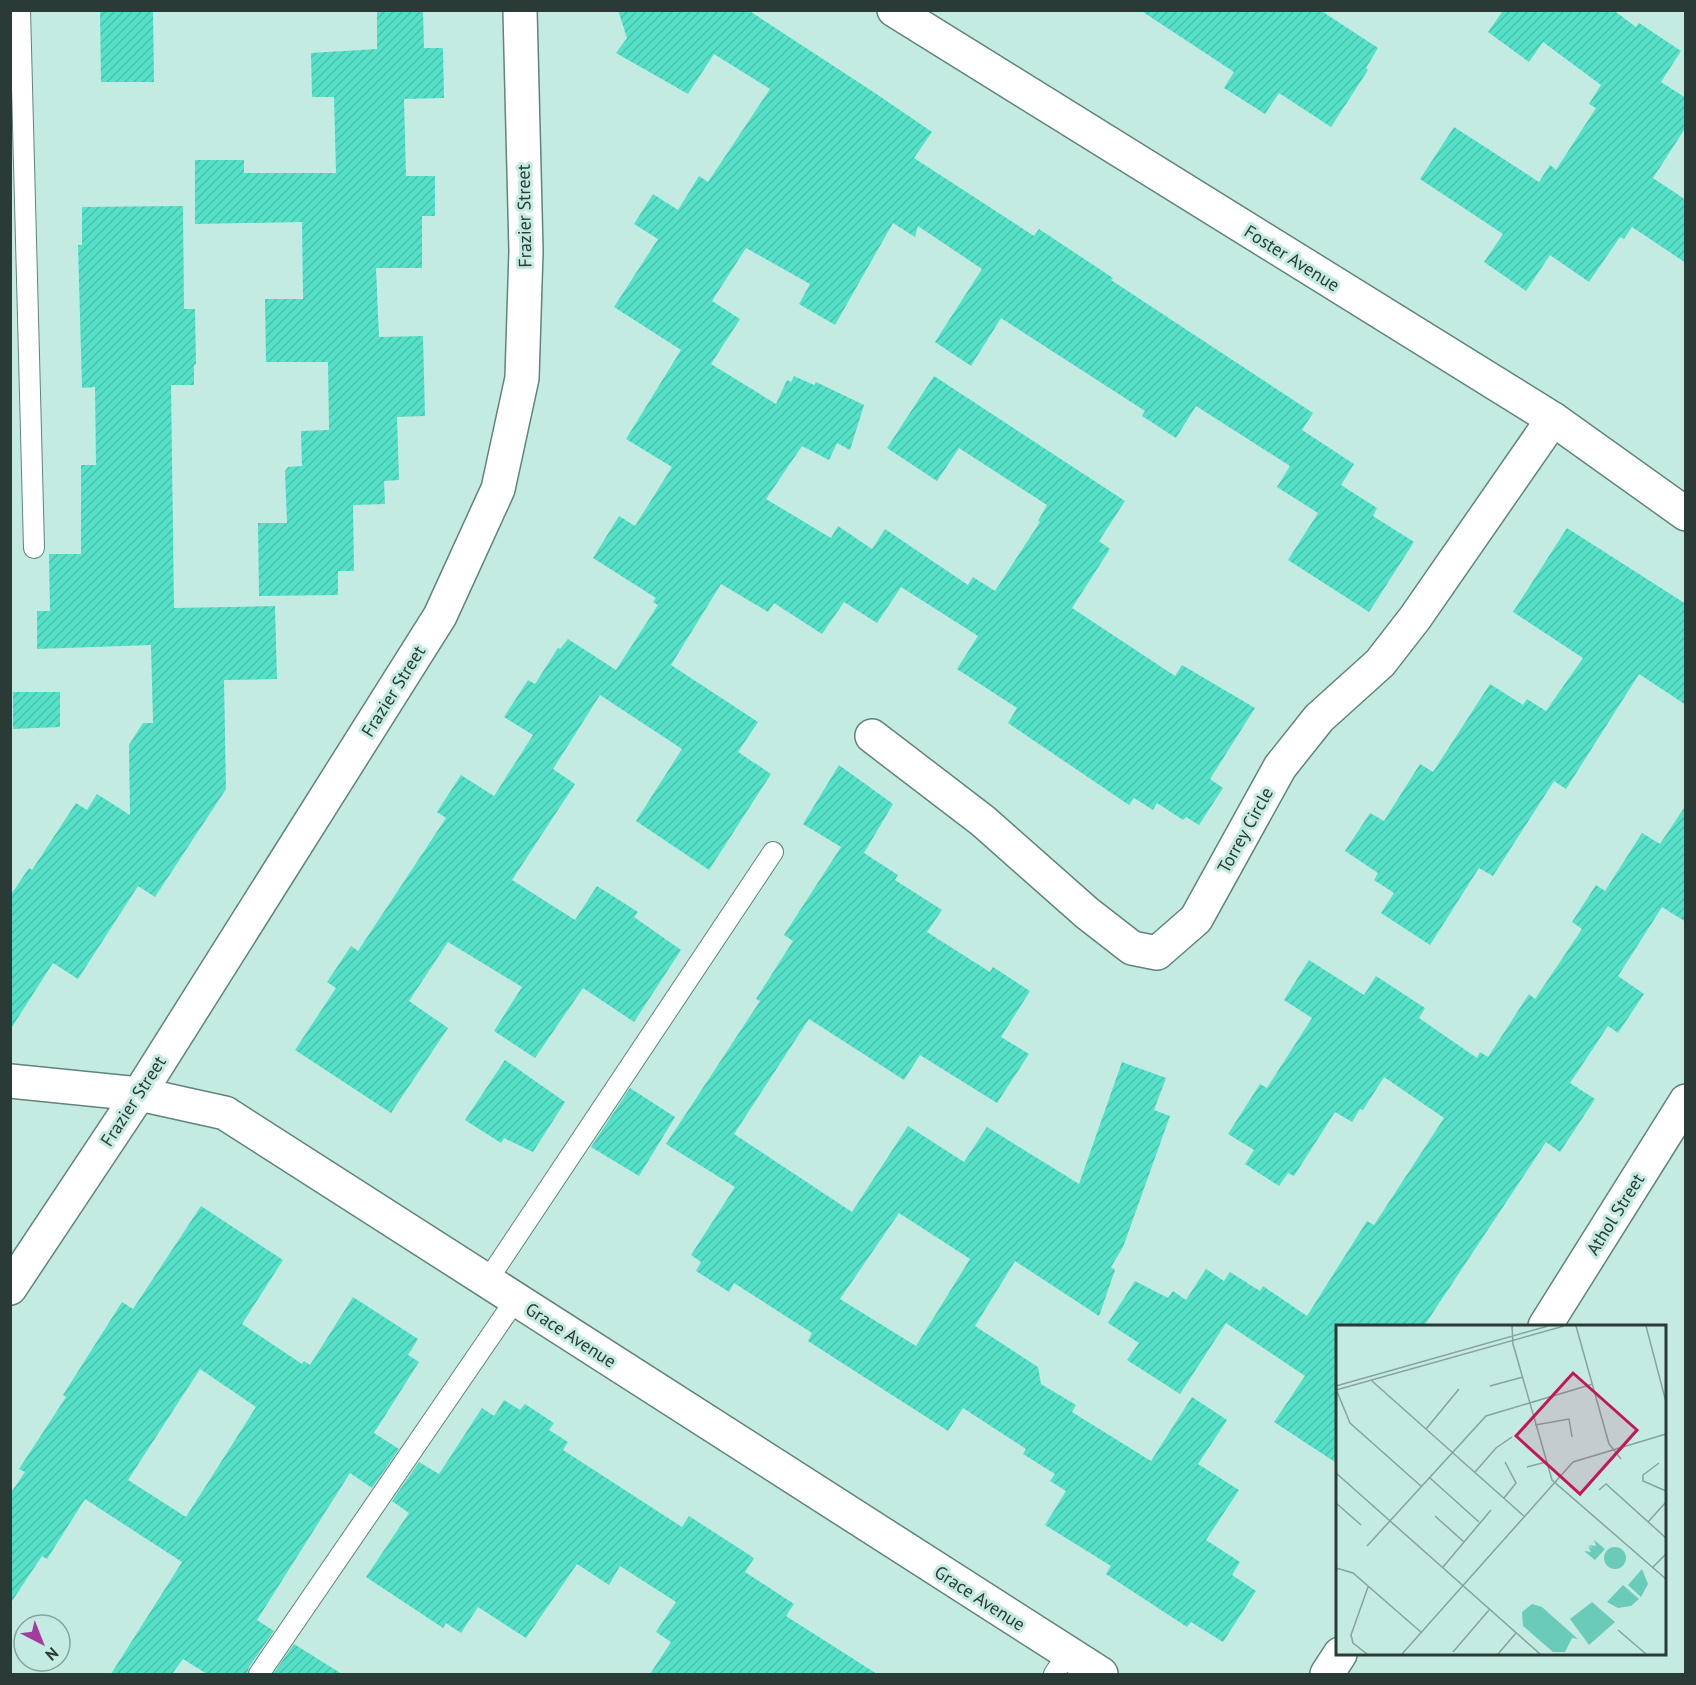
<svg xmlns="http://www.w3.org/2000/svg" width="1696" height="1685" font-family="'PT Sans',sans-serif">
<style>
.building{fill:url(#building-hatch);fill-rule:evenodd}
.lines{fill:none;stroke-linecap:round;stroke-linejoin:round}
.lane-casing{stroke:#60847c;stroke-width:22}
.street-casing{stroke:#60847c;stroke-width:36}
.secondary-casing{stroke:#60847c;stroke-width:36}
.lane{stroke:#fff;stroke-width:20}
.street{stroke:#fff;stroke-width:33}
.secondary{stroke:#fff;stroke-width:33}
.labels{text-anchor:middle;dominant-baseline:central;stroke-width:6;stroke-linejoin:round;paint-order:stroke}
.street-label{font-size:18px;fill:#2a3a36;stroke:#c4ebe2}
.inset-road{fill:none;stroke:#86a49d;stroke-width:1.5}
.view{fill:#c2185b;fill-opacity:0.15;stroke:#c2185b;stroke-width:3}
.inset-edge{fill:none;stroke:#2a3a36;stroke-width:3}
</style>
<defs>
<pattern id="building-hatch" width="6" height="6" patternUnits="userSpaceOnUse" patternTransform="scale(1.5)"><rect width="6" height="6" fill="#55e0c8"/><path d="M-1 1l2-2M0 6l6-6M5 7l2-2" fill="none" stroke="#4ac1ac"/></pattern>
</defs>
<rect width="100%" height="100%" fill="#c4ebe2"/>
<path class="building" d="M 100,10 L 153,10 L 154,82 L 101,82 Z
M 377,10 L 423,10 L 424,48 L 443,48 L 444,98 L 404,99 L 406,176 L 435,176 L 435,216 L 422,216 L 422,268 L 376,268 L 379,337 L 423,336 L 425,416 L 397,417 L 399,480 L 384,481 L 385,504 L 353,505 L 354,571 L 338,571 L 338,595 L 259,596 L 258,523 L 287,523 L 285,471 L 288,467 L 302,466 L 301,431 L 329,430 L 328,362 L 266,362 L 265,299 L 303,299 L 302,222 L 195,224 L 195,160 L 244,160 L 244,173 L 336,173 L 334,97 L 312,97 L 311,53 L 377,49 Z
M 618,10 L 748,10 L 875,93 L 932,132 L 914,158 L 1034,236 L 1039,229 L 1113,278 L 1111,280 L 1313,413 L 1302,430 L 1354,464 L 1341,485 L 1377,508 L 1373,516 L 1414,542 L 1369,612 L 1288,560 L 1318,513 L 1277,487 L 1290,466 L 1196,406 L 1176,438 L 1142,416 L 1145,411 L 1001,318 L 971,366 L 935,342 L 982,269 L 918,226 L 915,237 L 893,223 L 835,325 L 799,304 L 810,284 L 746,248 L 712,301 L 740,319 L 711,364 L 776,404 L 787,380 L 791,382 L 794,376 L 814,385 L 816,382 L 864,405 L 850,450 L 837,443 L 829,460 L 802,446 L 766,499 L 831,538 L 838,526 L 872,549 L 885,529 L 968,585 L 973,577 L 995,591 L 1040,522 L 1038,521 L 1047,505 L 959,448 L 937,481 L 887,448 L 934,376 L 1125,501 L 1099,541 L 1110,549 L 1072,608 L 1175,676 L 1182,665 L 1255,708 L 1210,779 L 1223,788 L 1199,825 L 1186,817 L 1183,820 L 1157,803 L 1153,810 L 1134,798 L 1129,805 L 1008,723 L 1017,708 L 957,669 L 978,636 L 901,587 L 877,623 L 844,602 L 822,634 L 774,603 L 768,612 L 721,584 L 671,665 L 758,722 L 738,752 L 771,774 L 709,870 L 636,821 L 682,749 L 600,695 L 553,769 L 575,784 L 512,880 L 575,920 L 597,886 L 638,912 L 634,917 L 681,950 L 634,1022 L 583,988 L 535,1058 L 494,1031 L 522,987 L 448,942 L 409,1001 L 448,1028 L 391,1113 L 295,1050 L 336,988 L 327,982 L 351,946 L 358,951 L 446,818 L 437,812 L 461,775 L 494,796 L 533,735 L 504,717 L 528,680 L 535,684 L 558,648 L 560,649 L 568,639 L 616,670 L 658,605 L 653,602 L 656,598 L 593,558 L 619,516 L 635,526 L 672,467 L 626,439 L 681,350 L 614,307 L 658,239 L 634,224 L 653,194 L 678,210 L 699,176 L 708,182 L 770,89 L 714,54 L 688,94 L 616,53 L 627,38 Z
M 1140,10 L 1320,10 L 1378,48 L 1366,68 L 1368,70 L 1331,127 L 1279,93 L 1265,114 L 1224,88 L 1234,72 Z
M 1500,10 L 1613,10 L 1636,27 L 1639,23 L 1681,51 L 1661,82 L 1686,98 L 1686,127 L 1653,178 L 1686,200 L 1686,263 L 1632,227 L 1624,239 L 1620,237 L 1589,282 L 1550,255 L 1526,291 L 1484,262 L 1503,234 L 1420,179 L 1454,127 L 1539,182 L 1550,165 L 1556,170 L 1596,108 L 1589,104 L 1601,85 L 1543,42 L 1529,62 L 1488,32 L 1502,12 Z
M 183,206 L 184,309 L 195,309 L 196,364 L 194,365 L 194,385 L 171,385 L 174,608 L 275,606 L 277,679 L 224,680 L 226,789 L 155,897 L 138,886 L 78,979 L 53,963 L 10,1030 L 10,896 L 29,868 L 32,870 L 76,803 L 87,810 L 97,794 L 130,815 L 129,745 L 143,723 L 153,723 L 151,645 L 37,649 L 37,611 L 50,611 L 49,554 L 81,554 L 81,465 L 96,465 L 95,387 L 82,388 L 78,245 L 82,245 L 82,207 Z
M 1567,528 L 1686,604 L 1686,705 L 1639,674 L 1566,789 L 1554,781 L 1493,876 L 1479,868 L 1430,945 L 1381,913 L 1394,893 L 1374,880 L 1378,873 L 1345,851 L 1370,813 L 1384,821 L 1420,764 L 1433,772 L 1490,684 L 1523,705 L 1527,699 L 1546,711 L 1583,658 L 1513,612 Z
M 13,692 L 60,692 L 60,727 L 13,729 Z
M 839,765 L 893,804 L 864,853 L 898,875 L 895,880 L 942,910 L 927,932 L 990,972 L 993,967 L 1030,991 L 1001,1037 L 1029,1054 L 997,1103 L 920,1055 L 904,1080 L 809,1019 L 734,1134 L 852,1212 L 908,1126 L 964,1162 L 987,1127 L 1079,1184 L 1122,1062 L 1166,1078 L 1154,1110 L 1170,1116 L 1123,1247 L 1111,1267 L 1115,1270 L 1099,1316 L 1015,1261 L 975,1326 L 1038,1367 L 1041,1384 L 1076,1405 L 1072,1412 L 1151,1461 L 1192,1397 L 1227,1420 L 1198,1464 L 1239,1490 L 1206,1540 L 1240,1562 L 1232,1575 L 1256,1591 L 1223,1642 L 1191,1622 L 1187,1627 L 1106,1574 L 1111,1566 L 1045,1525 L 1066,1491 L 1050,1481 L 1055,1474 L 1023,1454 L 1026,1449 L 963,1408 L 948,1431 L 808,1341 L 812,1333 L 734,1283 L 729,1292 L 696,1271 L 701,1262 L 691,1255 L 735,1187 L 666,1144 L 760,1001 L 756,999 L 793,941 L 784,935 L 841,847 L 803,824 ZM 899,1213 L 970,1259 L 916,1346 L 840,1299 Z
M 1686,805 L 1686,922 L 1662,907 L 1618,976 L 1644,994 L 1618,1033 L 1608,1026 L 1570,1083 L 1595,1099 L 1560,1152 L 1546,1142 L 1424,1326 L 1338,1326 L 1338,1464 L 1274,1422 L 1305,1376 L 1226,1323 L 1180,1394 L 1127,1360 L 1139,1343 L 1108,1323 L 1135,1281 L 1168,1298 L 1173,1291 L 1186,1300 L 1206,1269 L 1224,1281 L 1230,1272 L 1260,1291 L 1263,1286 L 1307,1316 L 1367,1221 L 1374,1225 L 1444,1118 L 1384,1077 L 1363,1110 L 1360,1109 L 1352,1122 L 1335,1112 L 1294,1176 L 1288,1173 L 1279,1186 L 1245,1164 L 1254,1150 L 1228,1134 L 1260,1084 L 1267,1088 L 1312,1018 L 1284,1000 L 1309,960 L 1364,995 L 1376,976 L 1425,1008 L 1419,1018 L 1477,1058 L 1480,1052 L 1488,1057 L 1529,994 L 1535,999 L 1582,929 L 1572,922 L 1596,885 L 1605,891 L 1642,833 L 1660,844 Z
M 505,1060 L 565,1102 L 533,1152 L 504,1138 L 501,1143 L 465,1120 Z
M 630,1088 L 675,1117 L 639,1176 L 591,1147 Z
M 201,1206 L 283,1260 L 242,1324 L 302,1364 L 304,1361 L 310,1365 L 353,1297 L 418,1339 L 408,1355 L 419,1362 L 374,1433 L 399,1449 L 372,1488 L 350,1473 L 257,1620 L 274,1631 L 249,1667 L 247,1674 L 207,1674 L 183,1659 L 172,1674 L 111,1674 L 182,1562 L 85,1499 L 47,1559 L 42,1556 L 10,1604 L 10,1494 L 25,1472 L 19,1469 L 66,1397 L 63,1395 L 122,1302 L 133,1309 ZM 200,1369 L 256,1407 L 186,1517 L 128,1480 Z
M 504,1400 L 520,1410 L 525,1404 L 554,1423 L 549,1430 L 568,1442 L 563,1450 L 682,1527 L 689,1516 L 754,1558 L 745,1572 L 794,1604 L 786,1616 L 877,1674 L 650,1674 L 671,1642 L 656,1632 L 676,1602 L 620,1566 L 609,1585 L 577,1564 L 526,1638 L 478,1607 L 461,1633 L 446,1623 L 443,1628 L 366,1577 L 409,1513 L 392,1501 L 419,1462 L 439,1474 L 482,1408 L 494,1416 Z
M 294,1644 L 342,1674 L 273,1674 Z"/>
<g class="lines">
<defs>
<path id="lane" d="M 20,10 L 34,548
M 487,1281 L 773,852
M 259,1674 L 516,1299
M 1054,1674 L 1068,1653"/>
<path id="street" d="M 872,736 L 983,821 L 1087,913 L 1132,948 L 1157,953 L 1196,919 L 1280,767 L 1319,718 L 1380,663 L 1415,618 L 1553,419
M 10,1081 L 139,1094 L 225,1113 L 1101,1674
M 1545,1326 L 1686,1101
M 1327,1674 L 1340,1654"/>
<path id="secondary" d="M 894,10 L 1553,419 L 1686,514
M 10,1288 L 139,1094 L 440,616 L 498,489 L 522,378 L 526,251 L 520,10"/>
</defs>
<use href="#lane" class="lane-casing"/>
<use href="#street" class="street-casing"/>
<use href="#secondary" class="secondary-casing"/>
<use href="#lane" class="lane"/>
<use href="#street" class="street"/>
<use href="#secondary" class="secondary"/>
</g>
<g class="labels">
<g class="street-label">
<text transform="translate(524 216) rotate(-91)">Frazier Street</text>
<text transform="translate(1292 258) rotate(32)">Foster Avenue</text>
<text transform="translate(393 691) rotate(-58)">Frazier Street</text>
<text transform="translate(1245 830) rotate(-61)">Torrey Circle</text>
<text transform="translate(133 1101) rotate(-57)">Frazier Street</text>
<text transform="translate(1615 1214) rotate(-58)">Athol Street</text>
<text transform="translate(571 1335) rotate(33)">Grace Avenue</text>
<text transform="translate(980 1598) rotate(33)">Grace Avenue</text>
</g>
</g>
<g transform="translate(1336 1325)">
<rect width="330" height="330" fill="#c4ebe2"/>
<path d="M 258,215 L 269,224 L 259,235 L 248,226 L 255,227 L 252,221 L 257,224 L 253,220 L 260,221 ZM268 233a11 11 0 1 1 22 0a11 11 0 1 1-22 0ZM 306,244 L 312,259 L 305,272 L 292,260 ZM 287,260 L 303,274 L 295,281 L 282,283 L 271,277 ZM 256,277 L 279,297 L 253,320 L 234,294 ZM 196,279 L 206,282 L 242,314 L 236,313 L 229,327 L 217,327 L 187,301 L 186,287 Z" fill="#69cbb8"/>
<path class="inset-road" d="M 176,1 L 177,19 L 216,155 L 330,254M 240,1 L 273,119 L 285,134M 310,1 L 330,77M 36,56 L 189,192M 0,61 L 212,1M 154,61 L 187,52M 0,64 L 14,98 L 86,162M 0,65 L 228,1M 199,100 L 233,94 L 236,112M 90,104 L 123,64M 323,138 L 307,150 L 307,156 L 330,166M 191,142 L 210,137M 139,147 L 160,123 L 176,112M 0,148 L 204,329M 94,153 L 143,197M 263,165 L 270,159 L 330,213M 168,173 L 180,158 L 169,137M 0,178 L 25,200M 99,191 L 128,217M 312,197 L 330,177M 31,221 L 150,91 L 257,59M 107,242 L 155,185M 317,242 L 330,229M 0,243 L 17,248 L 86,308M 282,305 L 310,329M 117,327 L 153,285M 31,329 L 17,318 L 15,310 L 32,262M 66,329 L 237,137 L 330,109M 162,329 L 180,308"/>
<path class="view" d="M 237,48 L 301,105 L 244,169 L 180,111 Z"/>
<rect width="330" height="330" class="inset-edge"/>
</g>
<rect width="1696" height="1685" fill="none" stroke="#2a3a36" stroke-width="24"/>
<g transform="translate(42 1643) rotate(138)"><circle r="28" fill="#c4ebe2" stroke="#86a49d" stroke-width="1.5"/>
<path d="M0-4.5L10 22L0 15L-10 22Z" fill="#a43c9f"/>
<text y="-9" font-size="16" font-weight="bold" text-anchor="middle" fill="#2a3a36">N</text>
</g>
</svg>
